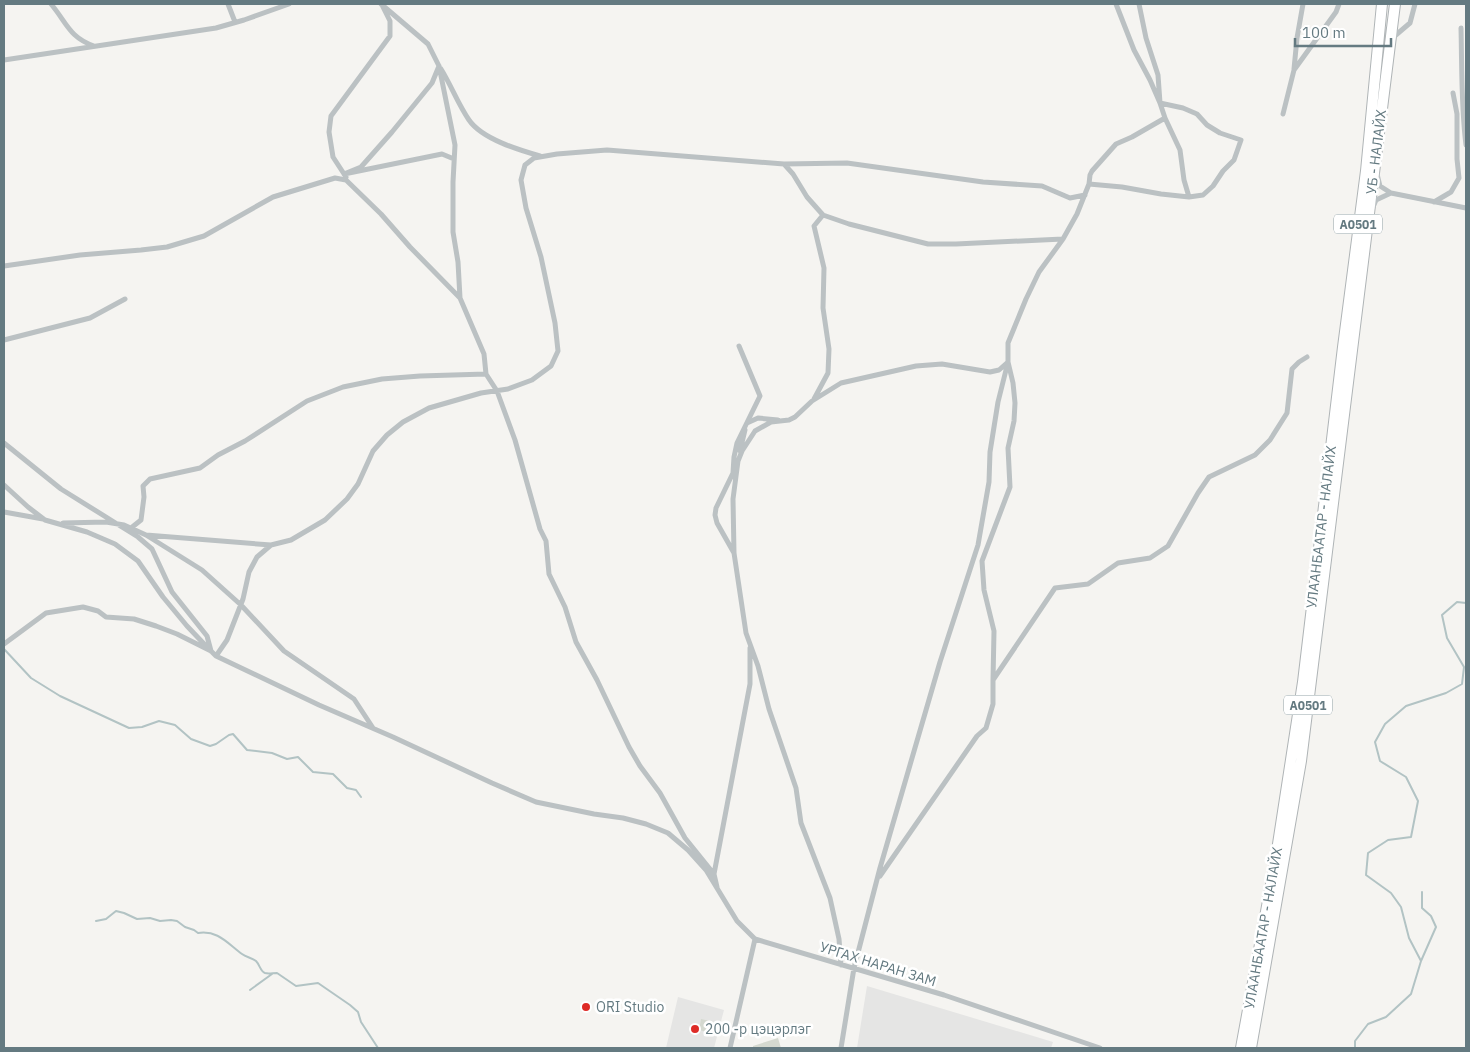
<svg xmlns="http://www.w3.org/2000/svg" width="1470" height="1052" font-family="'IBM Plex Sans',sans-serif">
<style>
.built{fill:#e5e5e4}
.green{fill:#d5d9d0}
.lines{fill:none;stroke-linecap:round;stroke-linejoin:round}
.stream{stroke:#b2c3c4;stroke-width:2}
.trunk-casing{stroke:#afb4b6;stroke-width:12}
.minor{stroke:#bbc1c3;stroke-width:5}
.trunk{stroke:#fff;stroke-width:10}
.poi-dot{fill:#de2b27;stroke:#fff;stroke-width:2}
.labels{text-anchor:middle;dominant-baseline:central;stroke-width:5;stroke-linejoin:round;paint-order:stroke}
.shield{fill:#fff;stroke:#92a2a7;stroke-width:1}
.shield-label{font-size:12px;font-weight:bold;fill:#647a81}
.street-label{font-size:14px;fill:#647a81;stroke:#fff}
.poi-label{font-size:14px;fill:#647a81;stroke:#fff;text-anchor:start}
</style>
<rect width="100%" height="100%" fill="#f5f4f1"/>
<path class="built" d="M 867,986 L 1053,1042 L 1051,1048 L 857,1048 Z
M 678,997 L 724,1010 L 714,1048 L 666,1048 Z"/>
<path class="green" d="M 701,1019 L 714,1022 L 712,1033 L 699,1030 Z
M 778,1038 L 781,1048 L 753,1048 L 753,1046 Z"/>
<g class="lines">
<path class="stream" d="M 4,649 L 31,678 L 60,696 L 129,728 L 142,727 L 159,721 L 175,725 L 191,739 L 210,746 L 216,744 L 229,735 L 233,734 L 247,750 L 272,753 L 287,759 L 298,757 L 313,772 L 333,774 L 347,788 L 356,790 L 361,797
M 96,921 L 106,919 L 116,911 L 124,913 L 137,919 L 150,918 L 160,921 L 171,920 L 177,921 L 185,927 L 194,930 L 198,933 C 218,930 227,943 242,954 C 246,957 252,958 256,961 C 260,965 260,971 265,973 C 268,974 273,973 277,973 L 296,986 L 318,983 L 350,1005 L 358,1012 L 361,1022 L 378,1048
M 1421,961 L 1436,927 L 1431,916 L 1422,908 L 1422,892
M 250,990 L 272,974
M 1355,1048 L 1355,1041 L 1368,1024 L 1386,1017 L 1411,994 L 1421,961 L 1409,938 L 1401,907 L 1391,893 L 1366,875 L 1368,853 L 1388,840 L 1411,837 L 1418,801 L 1406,777 L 1380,761 L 1375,742 L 1385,724 L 1406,706 L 1446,693 L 1462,684 L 1464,667 L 1447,638 L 1442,615 L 1457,602 L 1466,603"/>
<defs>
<path id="trunk" d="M 1241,1048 L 1276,857 L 1303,682 L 1343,347 L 1366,171 L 1382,4
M 1251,1048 L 1301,761 L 1395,4"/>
</defs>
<use href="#trunk" class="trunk-casing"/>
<path class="minor" d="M 51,4 C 67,23 69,37 94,46
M 228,4 L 235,22
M 381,4 L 428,44 L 439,66 L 455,145 L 453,182 L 453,232 L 458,262 L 460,298 L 484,354 L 486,374 L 497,391 L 515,440 L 540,529 L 546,541 L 549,574 L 565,607 L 576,642 L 597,680 L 629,747 L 640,766 L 660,793 L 685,838 L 714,874 L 717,887
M 1116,4 L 1134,50 L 1150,80 L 1160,103 L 1165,118 L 1180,150 L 1184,180 L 1189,197
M 1461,28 C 1462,67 1461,106 1466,145
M 1390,40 L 1410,23 L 1415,4
M 4,60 L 216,28 L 244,20 L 289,4
M 439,66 L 432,83 L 392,132 L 361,167 L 344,174 L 442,154 L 454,159
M 441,69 C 451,85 458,104 469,120 C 482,139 519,150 540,156
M 1294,69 L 1297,38 L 1303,4
M 1283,114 L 1294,70 L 1336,12 L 1339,4
M 784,164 L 847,163 L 983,182 L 1042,186 L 1070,198 L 1085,195
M 1377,174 L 1380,186 L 1391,193 L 1466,208
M 346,177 L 333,157 L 329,132 L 331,116 L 390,36 L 390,21 L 382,5
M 1089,184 L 1122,187 L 1161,194 L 1189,197 L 1203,195 L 1213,186 L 1223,171 L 1234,160 L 1241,140 L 1220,133 L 1207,125 L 1197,114 L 1183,108 L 1160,103 L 1158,75 L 1146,38 L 1139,4
M 1434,202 L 1451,192 L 1459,178 L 1457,159 L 1457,114 L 1453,93
M 1373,207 L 1376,200 L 1391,193
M 4,266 L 80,255 L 141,250 L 167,247 L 204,236 L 273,197 L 335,178 L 346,180 L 381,214 L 410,247 L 460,298
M 4,340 L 90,318 L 125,299
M 814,399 L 828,373 L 829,349 L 823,308 L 824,268 L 814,226 L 823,215
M 747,423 L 758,418 L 778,420
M 4,443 L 61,489 L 138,537 L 152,549 L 172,592 L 207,636 L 211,651
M 740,451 L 745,430
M 4,485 L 28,507 L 45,520 L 87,532 L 115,544 L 138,561 L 163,597 L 187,626 L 207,647
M 4,512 L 43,519
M 63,523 L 106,522 L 124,525 L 146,535 L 271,545
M 131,528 L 141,520 L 144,497 L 143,486 L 150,479 L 200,468 L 218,455 L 245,441 L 307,401 L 343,387 L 382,379 L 420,376 L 486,374
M 146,535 L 202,570 L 241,605 L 284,651 L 354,699 L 373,728
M 734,553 L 717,523 L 715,515 L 716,508 L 733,473 L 734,457 L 737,443 L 760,396 L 739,346
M 4,644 L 46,613 L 83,607 L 98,611 L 106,617 L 134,619 L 156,626 L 177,634 L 211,651 L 216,656 L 319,705 L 393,737 L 492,783 L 536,802 L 594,814 L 623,818 L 646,824 L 668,833 L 688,850 L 706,870 L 737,921 L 755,939
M 216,656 L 227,640 L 243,599 L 249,572 L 257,557 L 271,545 L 291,540 L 325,520 L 347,499 L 358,484 L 373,451 L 387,435 L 403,422 L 429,408 L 481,393 L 508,389 L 532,380 L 551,366 L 558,351 L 555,323 L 541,257 L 526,208 L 521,180 L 525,165 L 534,158 L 557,154 L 607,150 L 784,164 L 793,174 L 807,197 L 823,215 L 849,224 L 928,244 L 956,244 L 1063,239
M 714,874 L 750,684 L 750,648
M 880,876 L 977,736 L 986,728 L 993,704 L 993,680 L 1055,588 L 1088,584 L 1118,563 L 1150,558 L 1168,546 L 1198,493 L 1209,477 L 1255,455 L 1270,440 L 1287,413 L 1292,369 L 1299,362 L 1307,357
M 841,965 L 839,939 L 830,898 L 801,823 L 796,788 L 769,709 L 758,666 L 746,633 L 734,553 L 733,499 L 738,461 L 742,451 L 755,431 L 771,422 L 789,420 L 795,417 L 812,401 L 841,383 L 916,366 L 942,364 L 990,372 L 999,370 L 1008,362 L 1013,383 L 1015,403 L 1014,421 L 1008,448 L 1010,487 L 982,561 L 984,590 L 994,631 L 993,680
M 730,1048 L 755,939 L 944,995 L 1100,1048
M 841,1048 L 854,968 L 880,868 L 940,662 L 978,545 L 989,482 L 990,452 L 998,402 L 1008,362 L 1008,343 L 1026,299 L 1039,272 L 1063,239 L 1077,214 L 1089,184 L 1090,175 L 1092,171 L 1116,144 L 1132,137 L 1165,118"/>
<use href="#trunk" class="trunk"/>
</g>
<g class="poi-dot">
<circle cx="586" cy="1007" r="5"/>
<circle cx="695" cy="1029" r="5"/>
</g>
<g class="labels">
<g class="shield">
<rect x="1334" y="214.5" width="48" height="19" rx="4"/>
<rect x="1284" y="695.5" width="48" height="19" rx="4"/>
</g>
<g class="shield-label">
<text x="1358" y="224">A0501</text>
<text x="1308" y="705">A0501</text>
</g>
<g class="street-label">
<text transform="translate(1376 152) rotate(-83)">УБ - НАЛАЙХ</text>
<text transform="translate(1321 527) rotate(-83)">УЛААНБААТАР - НАЛАЙХ</text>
<text transform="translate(1263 928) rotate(-80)">УЛААНБААТАР - НАЛАЙХ</text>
<text transform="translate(878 964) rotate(17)">УРГАХ НАРАН ЗАМ</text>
</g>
<g class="poi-label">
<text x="596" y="1007">ORI Studio</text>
<text x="705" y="1029">200 -р цэцэрлэг</text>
</g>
</g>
<rect width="1470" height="1052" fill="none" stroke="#647a81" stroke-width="10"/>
<path d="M1295 38v8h96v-8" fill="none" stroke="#647a81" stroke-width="2.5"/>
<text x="1302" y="38" font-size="15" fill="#647a81" stroke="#ffffff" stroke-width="4" paint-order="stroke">100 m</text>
</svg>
